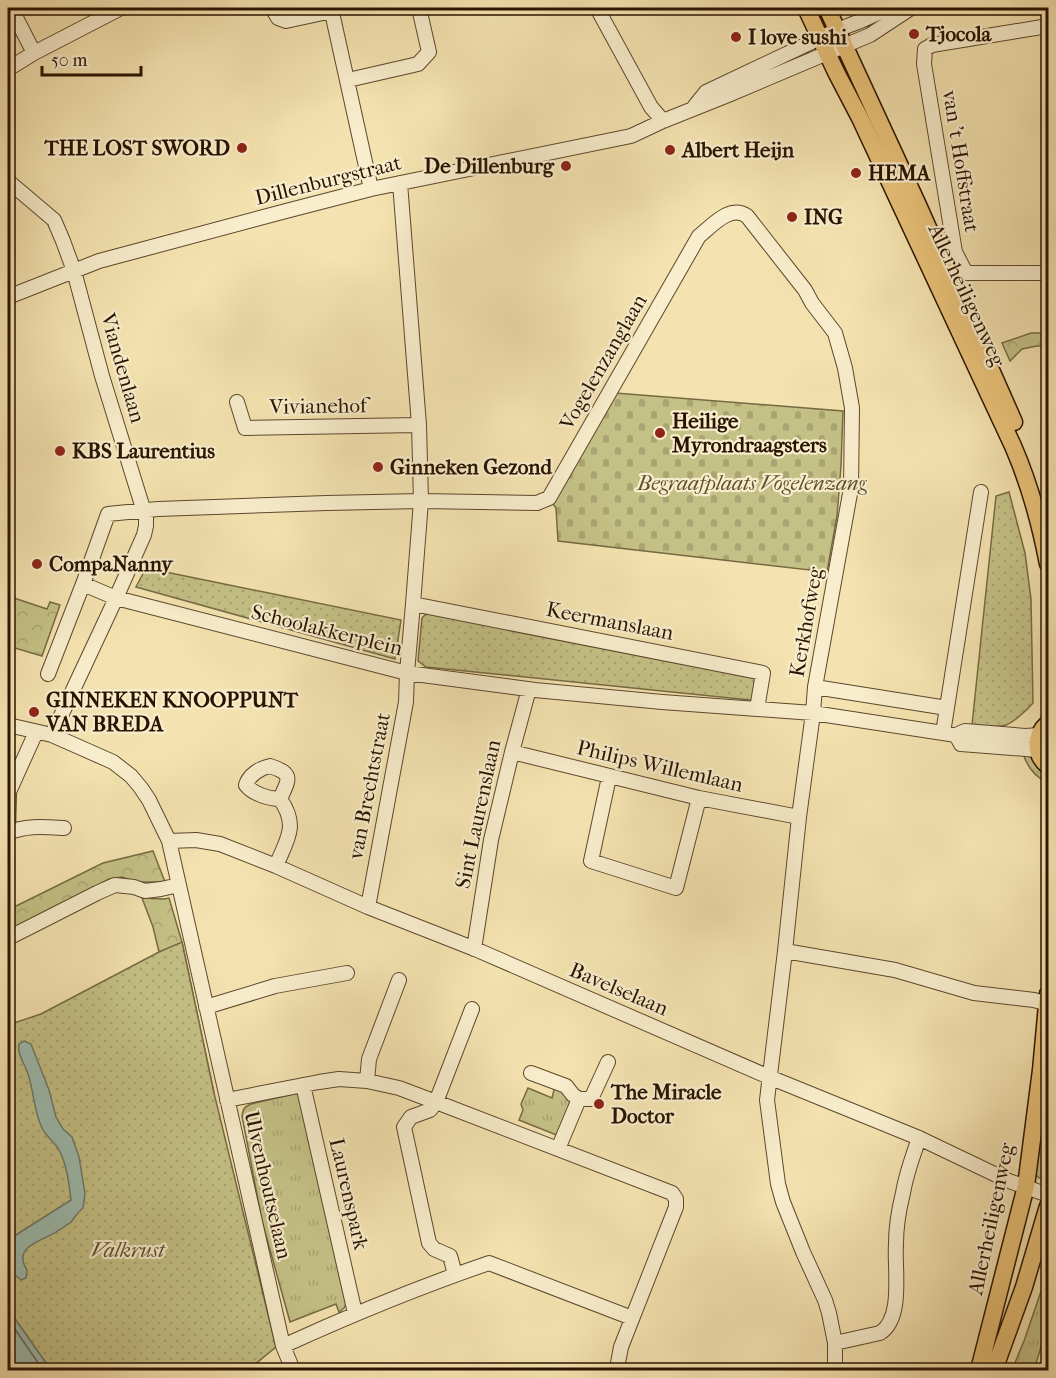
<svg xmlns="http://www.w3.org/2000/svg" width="1056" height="1378" font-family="'IM FELL French Canon',serif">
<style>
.grass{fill:url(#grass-tufts);stroke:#776a43;stroke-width:1.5}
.forest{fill:url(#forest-crowns);stroke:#776a43;stroke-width:1.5}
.cemetery{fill:url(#cemetery-stones);stroke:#776a43;stroke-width:1.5}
.park{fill:url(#park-dots);stroke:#776a43;stroke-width:1.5}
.water{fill:#9cbdb1;stroke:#6e796a;stroke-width:1.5}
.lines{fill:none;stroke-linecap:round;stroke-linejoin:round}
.shore{stroke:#636858;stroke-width:1.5}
.minor-casing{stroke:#5c472c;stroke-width:16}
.major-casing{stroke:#2a1300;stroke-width:19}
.minor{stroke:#f8edcc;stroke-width:14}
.major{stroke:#eac278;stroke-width:16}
.poi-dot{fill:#8f2418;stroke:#f8edcc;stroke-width:2}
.labels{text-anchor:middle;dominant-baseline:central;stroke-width:4.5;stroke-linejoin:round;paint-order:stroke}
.poi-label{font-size:21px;font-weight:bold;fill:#2a1300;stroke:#f8edcc;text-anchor:start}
.street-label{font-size:21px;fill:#2a1300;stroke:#f8edcc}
.park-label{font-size:21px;font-style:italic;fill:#60502f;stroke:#f8edcc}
</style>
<defs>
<pattern id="grass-tufts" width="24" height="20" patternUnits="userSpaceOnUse" patternTransform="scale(1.5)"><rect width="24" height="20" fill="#c4c186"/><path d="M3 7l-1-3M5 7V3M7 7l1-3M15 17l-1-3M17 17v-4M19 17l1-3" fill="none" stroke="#a9a572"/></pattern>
<pattern id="forest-crowns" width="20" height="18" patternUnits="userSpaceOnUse" patternTransform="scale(1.5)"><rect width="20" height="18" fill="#c4c186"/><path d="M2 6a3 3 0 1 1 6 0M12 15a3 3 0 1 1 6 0" fill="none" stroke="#a9a572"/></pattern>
<pattern id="cemetery-stones" width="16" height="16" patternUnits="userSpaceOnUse" patternTransform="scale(1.5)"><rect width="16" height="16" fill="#c4c186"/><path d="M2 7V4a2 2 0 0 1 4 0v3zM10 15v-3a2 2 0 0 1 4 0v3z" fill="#a9a572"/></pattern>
<pattern id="park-dots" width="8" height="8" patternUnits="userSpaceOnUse" patternTransform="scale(1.5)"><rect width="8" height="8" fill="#c4c186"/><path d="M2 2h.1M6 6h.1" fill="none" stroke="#a9a572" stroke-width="1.8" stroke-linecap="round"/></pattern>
</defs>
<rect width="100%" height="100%" fill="#f4e3b0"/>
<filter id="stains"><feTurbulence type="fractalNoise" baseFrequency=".00333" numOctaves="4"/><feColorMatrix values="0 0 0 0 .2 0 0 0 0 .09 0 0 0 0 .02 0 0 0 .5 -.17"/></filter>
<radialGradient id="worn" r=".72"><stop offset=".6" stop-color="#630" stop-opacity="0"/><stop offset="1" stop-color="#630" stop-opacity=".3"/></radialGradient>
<path class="grass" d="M 1023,753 C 1036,755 1048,771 1048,783 C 1035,777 1027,767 1023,753 Z
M 1048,1032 L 1048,1174 L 1045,1178 L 1039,1178 L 1032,1170 Z
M 555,1086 L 564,1090 L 572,1104 L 559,1136 L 519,1120 L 523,1110 L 521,1104 L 528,1088 L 552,1098 Z
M 298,1093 L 346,1304 L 344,1308 L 339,1312 L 336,1304 L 290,1322 L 262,1221 L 242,1116 C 243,1109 244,1107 251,1104 Z
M 1048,1271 L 1048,1324 L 1034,1370 L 1012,1370 L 1024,1341 Z"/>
<path class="forest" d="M 1031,333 L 1048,333 L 1048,346 L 1037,346 L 1022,349 L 1010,361 L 1002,343 Z
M 8,596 L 47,609 L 50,602 L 60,605 L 42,656 L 8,646 Z
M 153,851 L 165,882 L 137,882 L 122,877 L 109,879 L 8,933 L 8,910 L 103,863 Z
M 142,898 L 164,899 L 169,898 L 182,942 L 214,1093 L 159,952 L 153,927 Z"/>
<path class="cemetery" d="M 615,393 L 843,411 L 841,466 L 837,516 L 827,572 L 558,541 L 556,508 L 550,500 Z"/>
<path class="park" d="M 1009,492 L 1025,553 L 1031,599 L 1033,703 C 1027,710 1014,722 1006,725 C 997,728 983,725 972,725 L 996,496 Z
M 146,568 L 401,620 L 395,659 L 136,587 Z
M 432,613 L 754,678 L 755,682 L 753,698 L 750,700 L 426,667 L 418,661 L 422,618 L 425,615 Z
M 182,942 L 214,1093 L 276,1347 L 248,1370 L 51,1370 L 8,1309 L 8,1025 L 41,1014 L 159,952 Z"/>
<path class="water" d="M 24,1041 L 31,1044 L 49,1090 L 56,1117 L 63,1129 L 72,1137 L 79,1157 L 85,1194 L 83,1208 C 78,1212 75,1217 71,1222 C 67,1225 63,1228 59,1230 C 45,1241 11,1245 27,1270 L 26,1278 L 21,1280 L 8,1269 L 8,1240 L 71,1200 C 69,1184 67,1165 59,1150 C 55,1142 46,1137 42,1128 C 34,1112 34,1092 28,1074 C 25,1064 17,1055 19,1044 Z
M 8,1309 L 51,1370 L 8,1370 Z"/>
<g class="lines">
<path class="shore" d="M 8,1319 L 43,1370"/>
<defs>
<path id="minor" d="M 272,8 L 278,18 L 286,21 L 332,11
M 331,8 L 371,189
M 597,8 L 651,107 L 663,121
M 1048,26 L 932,45 L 925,49 L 924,64 L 955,252 L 966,273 L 1048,273
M 34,53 L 121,8
M 8,69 L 34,53 L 11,8
M 348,80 L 418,64 L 429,52 L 419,8
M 694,107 L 706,92 L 837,30 L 863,20 L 889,8
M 8,181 L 54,220 L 63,241 L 74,271 L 102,376 L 146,518 L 146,526 L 144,535 L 116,598 L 52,735
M 400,183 L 419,425 L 421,501 L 537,503 L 549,498 L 699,236 C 712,226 730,204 747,216 L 805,290 L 812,303 L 835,333 L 845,368 L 852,408 L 851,488 L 815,687 L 813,713 L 799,817 L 785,951 L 767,1100 L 778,1184 L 783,1202 L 803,1252 L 825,1300 L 829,1313 L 835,1343 L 835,1370
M 8,297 L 99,261 L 286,211 L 371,189 L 631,136 L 663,121 L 728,95 L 870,35 L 911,8
M 237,402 L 245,428 L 419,425
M 413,604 L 763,673 L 757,709
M 48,674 L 83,584 L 108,514 L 158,509 L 327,503 L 421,501 L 413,604 L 407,673 L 116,598 L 83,584
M 815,687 L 947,708
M 8,725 L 52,735 L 113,762 L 131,776 L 141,788 L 149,800 L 169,841 L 283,1346 L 293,1370
M 943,733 L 981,492
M 956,735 L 961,744 L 1038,750
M 512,752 L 699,798 L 799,817
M 270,766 C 294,774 289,779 280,799 C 269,799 253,794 246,785 C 249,775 260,768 270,766 Z
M 609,777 L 591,861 L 676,888 L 699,798
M 9,793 L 8,833 C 26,825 45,827 64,828
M 8,794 L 36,732
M 169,841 L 196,840 L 220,844 L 276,866 L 368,907 L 475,949 L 769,1077 L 919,1138 L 1009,1181 L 1048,1195
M 276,866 C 287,839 299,826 280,799
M 368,907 L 406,702 L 407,673 L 535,690 L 662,702 L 813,713 L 956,735 L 965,731 L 1026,736 L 1039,735
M 8,938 L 30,927 L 97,893 L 115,885 L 134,887 L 145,891 L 161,889 L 179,885
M 474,949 L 491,840 L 512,752 L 529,689
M 785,951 L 895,970 L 974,993 L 1034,1000 L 1048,1004
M 206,1007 L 275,986 L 347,973
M 531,1073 L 566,1086 L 573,1095 L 579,1099
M 367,1081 L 369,1059 L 399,980
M 303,1085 L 355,1313
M 227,1100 L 319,1082 L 339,1079 L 367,1081 L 399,1088 L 436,1102 L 672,1193 L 676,1199 L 676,1207 L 621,1347 L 618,1363 L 619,1370
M 558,1149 L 579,1099 L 591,1099 L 608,1062
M 455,1274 L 450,1256 L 434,1249 L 429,1243 L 404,1127 L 411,1117 L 430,1110 L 436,1102 L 472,1009
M 835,1343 L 880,1333 C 904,1318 894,1268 896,1244 C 896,1227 899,1209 903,1193 C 906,1174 913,1156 919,1138
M 283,1346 C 351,1315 419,1287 489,1263 L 632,1318"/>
<path id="major" d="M 806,8 L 836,72 L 860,118 L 1013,446 C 1030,485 1040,522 1048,564
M 827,8 L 918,205 L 1014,422
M 1048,723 C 1034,736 1034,754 1048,766
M 979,1370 L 1026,1186 L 1041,1070 L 1048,994
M 994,1370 L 1024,1287 L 1048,1206"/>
</defs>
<use href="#minor" class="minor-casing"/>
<use href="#major" class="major-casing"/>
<use href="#minor" class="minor"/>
<use href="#major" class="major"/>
</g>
<g class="poi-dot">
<circle cx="914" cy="34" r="6"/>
<circle cx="736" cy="37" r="6"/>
<circle cx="242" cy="148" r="6"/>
<circle cx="670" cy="150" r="6"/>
<circle cx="566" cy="166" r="6"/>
<circle cx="856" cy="173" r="6"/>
<circle cx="792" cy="217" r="6"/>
<circle cx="660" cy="433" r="6"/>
<circle cx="60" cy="451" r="6"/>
<circle cx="378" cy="467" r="6"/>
<circle cx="37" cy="564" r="6"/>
<circle cx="34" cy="712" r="6"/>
<circle cx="599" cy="1104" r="6"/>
</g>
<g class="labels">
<g class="poi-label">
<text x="926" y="34">Tjocola</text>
<text x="748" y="37">I love sushi</text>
<text x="230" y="148" text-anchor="end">THE LOST SWORD</text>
<text x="682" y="150">Albert Heijn</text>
<text x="554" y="166" text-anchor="end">De Dillenburg</text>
<text x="868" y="173">HEMA</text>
<text x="804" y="217">ING</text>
<text x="672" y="421">Heilige<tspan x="672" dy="24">Myrondraagsters</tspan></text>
<text x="72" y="451">KBS Laurentius</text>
<text x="390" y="467">Ginneken Gezond</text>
<text x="49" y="564">CompaNanny</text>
<text x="46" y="700">GINNEKEN KNOOPPUNT<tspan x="46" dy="24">VAN BREDA</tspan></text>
<text x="611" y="1092">The Miracle<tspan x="611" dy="24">Doctor</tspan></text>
</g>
<g class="street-label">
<text transform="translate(961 161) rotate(81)">van 't Hoffstraat</text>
<text transform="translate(328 180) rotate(-14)">Dillenburgstraat</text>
<text transform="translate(967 295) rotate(65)">Allerheiligenweg</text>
<text transform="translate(603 362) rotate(-60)">Vogelenzanglaan</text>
<text transform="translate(123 368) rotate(74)">Viandenlaan</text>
<text transform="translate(318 406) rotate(-1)">Vivianehof</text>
<text transform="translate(610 621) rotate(11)">Keermanslaan</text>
<text transform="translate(806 622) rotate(-80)">Kerkhofweg</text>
<text transform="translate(327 630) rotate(14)">Schoolakkerplein</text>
<text transform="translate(660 766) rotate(13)">Philips Willemlaan</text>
<text transform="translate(369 786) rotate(-79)">van Brechtstraat</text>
<text transform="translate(478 814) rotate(-78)">Sint Laurenslaan</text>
<text transform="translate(619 989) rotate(23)">Bavelselaan</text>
<text transform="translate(268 1185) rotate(77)">Ulvenhoutselaan</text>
<text transform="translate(349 1194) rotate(77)">Laurenspark</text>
<text transform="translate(991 1219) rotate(-78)">Allerheiligenweg</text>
</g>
<g class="park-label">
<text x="752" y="483">Begraafplaats Vogelenzang</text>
<text x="128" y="1250">Valkrust</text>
</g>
</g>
<rect width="1056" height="1378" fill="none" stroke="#f4e3b0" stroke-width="30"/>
<rect x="9" y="9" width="1038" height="1360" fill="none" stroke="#2a1300" stroke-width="3"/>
<rect x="15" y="15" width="1026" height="1348" fill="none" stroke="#2a1300" stroke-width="1.5"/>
<path d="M42 66v9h99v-9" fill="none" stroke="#2a1300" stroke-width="3"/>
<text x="51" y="66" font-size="18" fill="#2a1300" stroke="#f8edcc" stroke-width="4.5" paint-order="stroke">50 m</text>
<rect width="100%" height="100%" filter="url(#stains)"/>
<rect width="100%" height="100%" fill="url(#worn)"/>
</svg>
